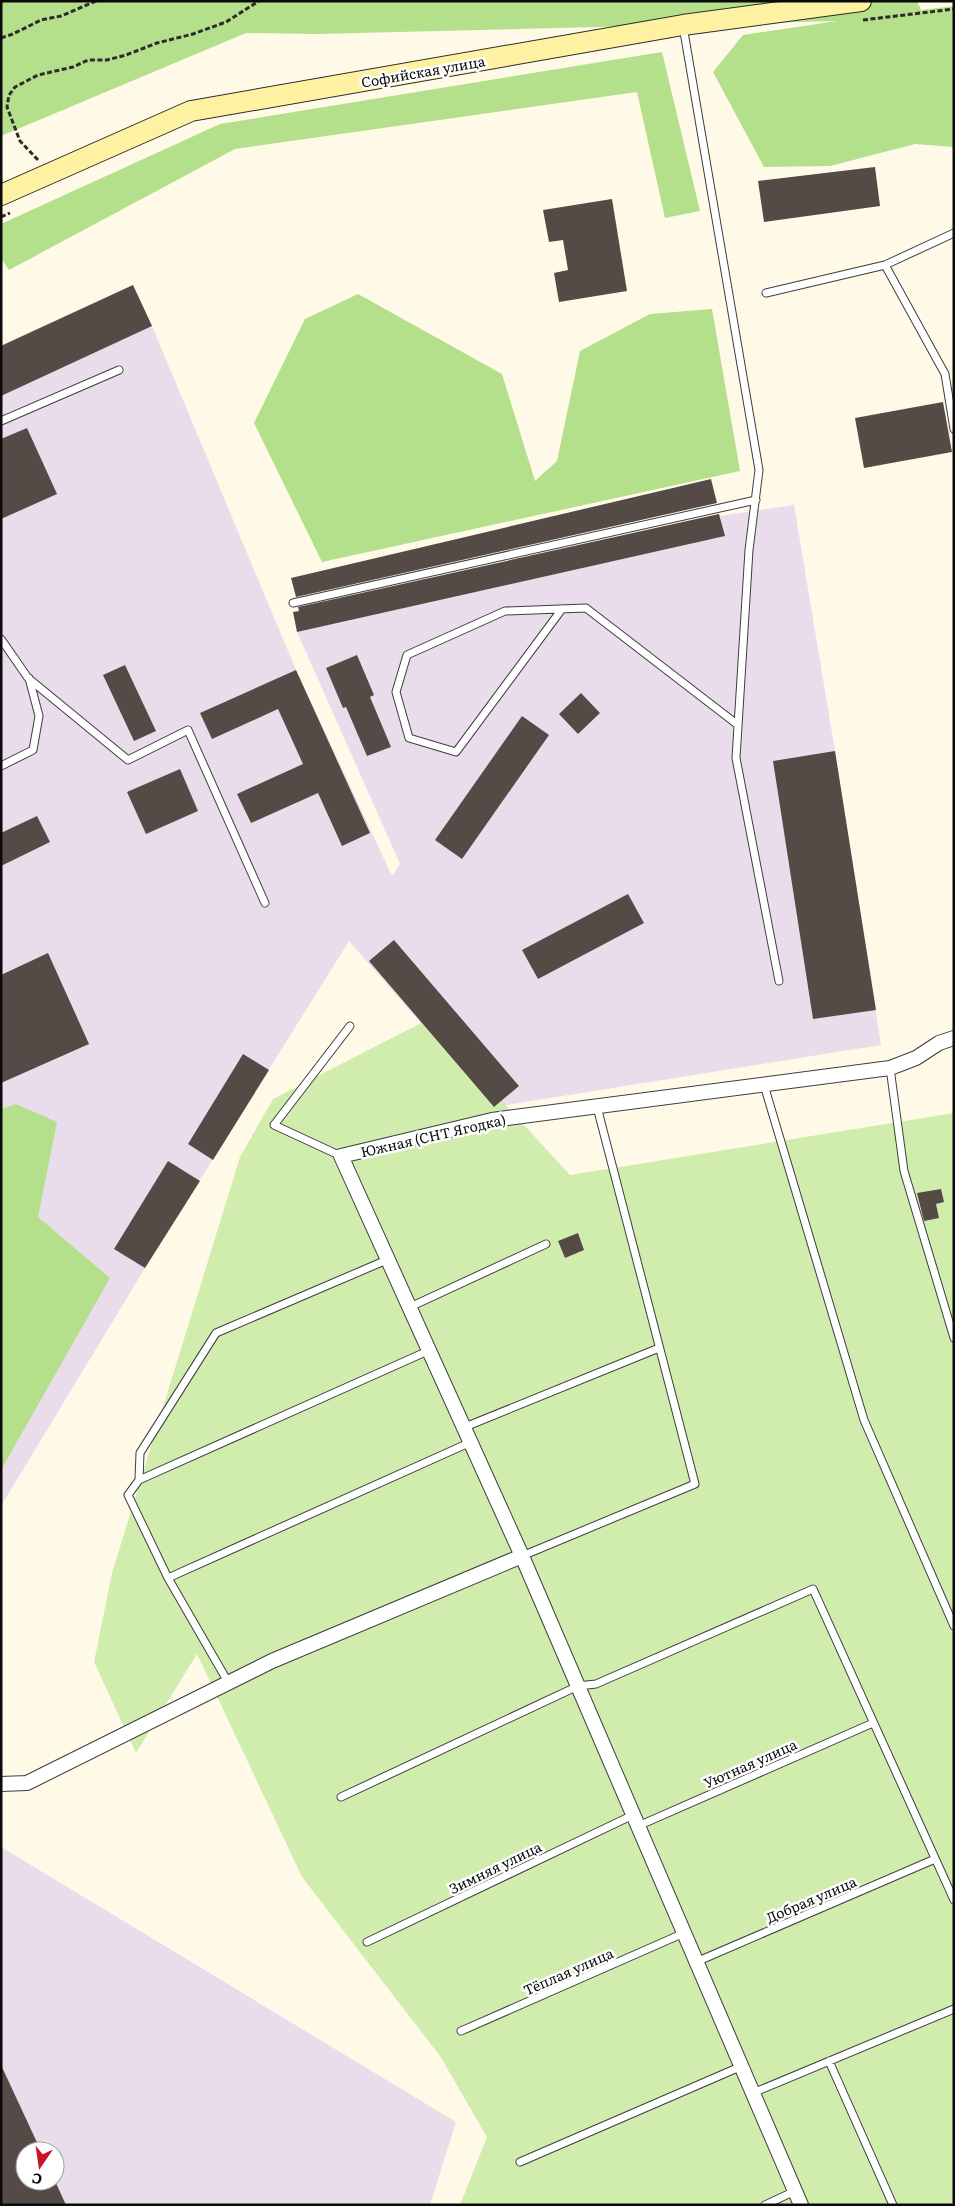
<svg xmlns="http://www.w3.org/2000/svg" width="955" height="2206" font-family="Literata,serif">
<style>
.industrial{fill:#e9ddeb;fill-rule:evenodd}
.green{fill:#d1edad}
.forest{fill:#b4df8b}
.building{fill:#544b46}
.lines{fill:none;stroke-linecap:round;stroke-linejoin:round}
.lane-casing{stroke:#3d3d3d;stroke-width:9}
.street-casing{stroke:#3d3d3d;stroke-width:16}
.secondary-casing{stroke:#2c2c2c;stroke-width:22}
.path{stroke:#2c2c2c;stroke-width:3;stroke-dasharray:5 2.5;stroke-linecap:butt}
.lane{stroke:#fff;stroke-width:7}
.street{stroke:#fff;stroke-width:14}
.secondary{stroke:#fff1a2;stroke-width:20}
.labels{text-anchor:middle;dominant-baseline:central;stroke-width:5;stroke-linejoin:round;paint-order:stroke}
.street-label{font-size:14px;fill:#0a0a0a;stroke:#fff}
</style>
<rect width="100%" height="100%" fill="#fffae7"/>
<path class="industrial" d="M 133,285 L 152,326 L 296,670 L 392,876 L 400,864 L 297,632 L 724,536 L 720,516 L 794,505 L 835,751 L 881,1045 L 494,1107 L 349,941 L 145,1268 L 1,1506 L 1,345 Z
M 1,1847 L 456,2122 L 430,2205 L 1,2205 ZM 25,2151 L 55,2151 L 55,2181 L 25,2181 Z"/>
<path class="green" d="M 427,1020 L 570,1175 L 954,1113 L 954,2205 L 460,2205 L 487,2137 L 440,2056 L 302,1877 L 197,1654 L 136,1753 L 94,1662 L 112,1573 L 240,1157 L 273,1099 Z"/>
<path class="forest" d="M 1,1 L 917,1 L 921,10 L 954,6 L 954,147 L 915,144 L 830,166 L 764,167 L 713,72 L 743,35 L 837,21 L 317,34 L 246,33 L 1,136 Z
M 662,52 L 700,211 L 665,218 L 637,92 L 235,149 L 9,270 L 1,258 L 1,224 L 220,124 Z
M 358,294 L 502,374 L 535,481 L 557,461 L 580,351 L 650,314 L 712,309 L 740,471 L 322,562 L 254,423 L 305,319 Z
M 16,1104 L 57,1122 L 38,1217 L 110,1278 L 1,1470 L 1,1109 Z"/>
<path class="building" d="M 875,167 L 880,206 L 764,222 L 758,181 Z
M 612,199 L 627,291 L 559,302 L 554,273 L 568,270 L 563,240 L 549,242 L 543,210 Z
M 133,285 L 152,326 L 1,396 L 1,346 Z
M 943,402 L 952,452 L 864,468 L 855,418 Z
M 27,428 L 57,494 L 1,519 L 1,439 Z
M 711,479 L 717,503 L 296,597 L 291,578 Z
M 719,514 L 725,536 L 297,632 L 293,612 L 299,611 L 298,607 Z
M 357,655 L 374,695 L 370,697 L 391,747 L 367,756 L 346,707 L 343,708 L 326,668 Z
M 125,665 L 156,731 L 134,741 L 103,675 Z
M 296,670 L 370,833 L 342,846 L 318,793 L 251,823 L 237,794 L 303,764 L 278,709 L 212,739 L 200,713 Z
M 581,693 L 600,713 L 578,734 L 559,714 Z
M 522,716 L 549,735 L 462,859 L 435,840 Z
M 835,751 L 876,1010 L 813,1019 L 773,761 Z
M 180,769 L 198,811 L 146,834 L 127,792 Z
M 37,816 L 50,842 L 1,866 L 1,833 Z
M 628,894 L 644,923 L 538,979 L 522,950 Z
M 394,940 L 519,1086 L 494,1107 L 369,961 Z
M 48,953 L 89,1044 L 1,1083 L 1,975 Z
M 243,1054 L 269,1070 L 213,1160 L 188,1144 Z
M 168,1161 L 200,1181 L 145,1268 L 114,1249 Z
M 941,1189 L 944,1202 L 936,1204 L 939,1218 L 924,1221 L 917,1193 Z
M 578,1233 L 584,1250 L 565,1258 L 558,1241 Z
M 1,2065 L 41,2151 L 25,2151 L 25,2181 L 55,2181 L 66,2205 L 1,2205 Z"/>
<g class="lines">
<defs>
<path id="lane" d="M 683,26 L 759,470 L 749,550 L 736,758 L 779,981
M 885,265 L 945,374 L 954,429
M 766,293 L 885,265 L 954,233
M 1,421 L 119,370
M 293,603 L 756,500
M 562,609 L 456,752 L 409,738 L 396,692 L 407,655 L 505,611 L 586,608 L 738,725
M 1,639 L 28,678 L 128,760 L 188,730 L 265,903
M 1,766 L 33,750 L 39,716 L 29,678
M 890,1068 L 904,1171 L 954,1338
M 764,1085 L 864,1420 L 954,1626
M 341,1156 L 274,1125 L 350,1026
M 410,1307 L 546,1244
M 465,1427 L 659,1348
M 139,1480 L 140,1453 L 216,1333 L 389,1259
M 522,1556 L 695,1484 L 597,1107
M 168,1578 L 471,1442
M 228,1682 L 168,1578 L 128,1495 L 139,1480 L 430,1350
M 341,1797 L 578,1686 L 596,1684 L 813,1589 L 954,1900
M 638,1826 L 873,1723
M 367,1942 L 633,1815
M 696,1962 L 935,1859
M 461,2031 L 684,1933
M 829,2061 L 893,2205
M 753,2093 L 954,2009
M 520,2162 L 742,2066
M 765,2205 L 795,2191"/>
<path id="street" d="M 1,1784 L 27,1783 L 272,1661 L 522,1556
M 801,2205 L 522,1556 L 341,1156 L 492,1120 L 890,1068 L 916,1058 L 939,1043 L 954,1038"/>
<path id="secondary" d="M 1,195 L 191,111 L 683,25 L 861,1"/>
</defs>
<use href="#lane" class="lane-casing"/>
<use href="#street" class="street-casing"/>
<use href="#secondary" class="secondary-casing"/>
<path class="path" d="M 863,20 L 954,9
M 1,38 L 13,34 L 41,20 L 61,16 L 96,1
M 38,160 L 20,141 L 7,107 L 9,95 L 15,87 L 38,75 L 73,67 L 88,60 L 107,60 L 126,55 L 157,43 L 193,34 L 226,22 L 259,1
M 1,217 L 10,213"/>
<use href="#lane" class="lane"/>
<use href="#street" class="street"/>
<use href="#secondary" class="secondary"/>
</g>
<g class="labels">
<g class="street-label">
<text transform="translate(423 71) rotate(-10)">Софийская улица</text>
<text transform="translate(433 1135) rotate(-13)">Южная (СНТ Ягодка)</text>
<text transform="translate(750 1763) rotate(-24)">Уютная улица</text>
<text transform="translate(495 1867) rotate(-26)">Зимняя улица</text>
<text transform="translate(811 1899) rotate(-23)">Добрая улица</text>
<text transform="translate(568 1971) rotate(-24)">Тёплая улица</text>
</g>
</g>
<rect width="955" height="2206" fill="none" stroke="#0a0a0a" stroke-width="5"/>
<g transform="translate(40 2166) rotate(193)"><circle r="24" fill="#ffffff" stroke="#9d9d9d"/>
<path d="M0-4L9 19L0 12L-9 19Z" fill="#c71524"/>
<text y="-8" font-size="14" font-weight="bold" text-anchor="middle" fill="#0a0a0a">С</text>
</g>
</svg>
